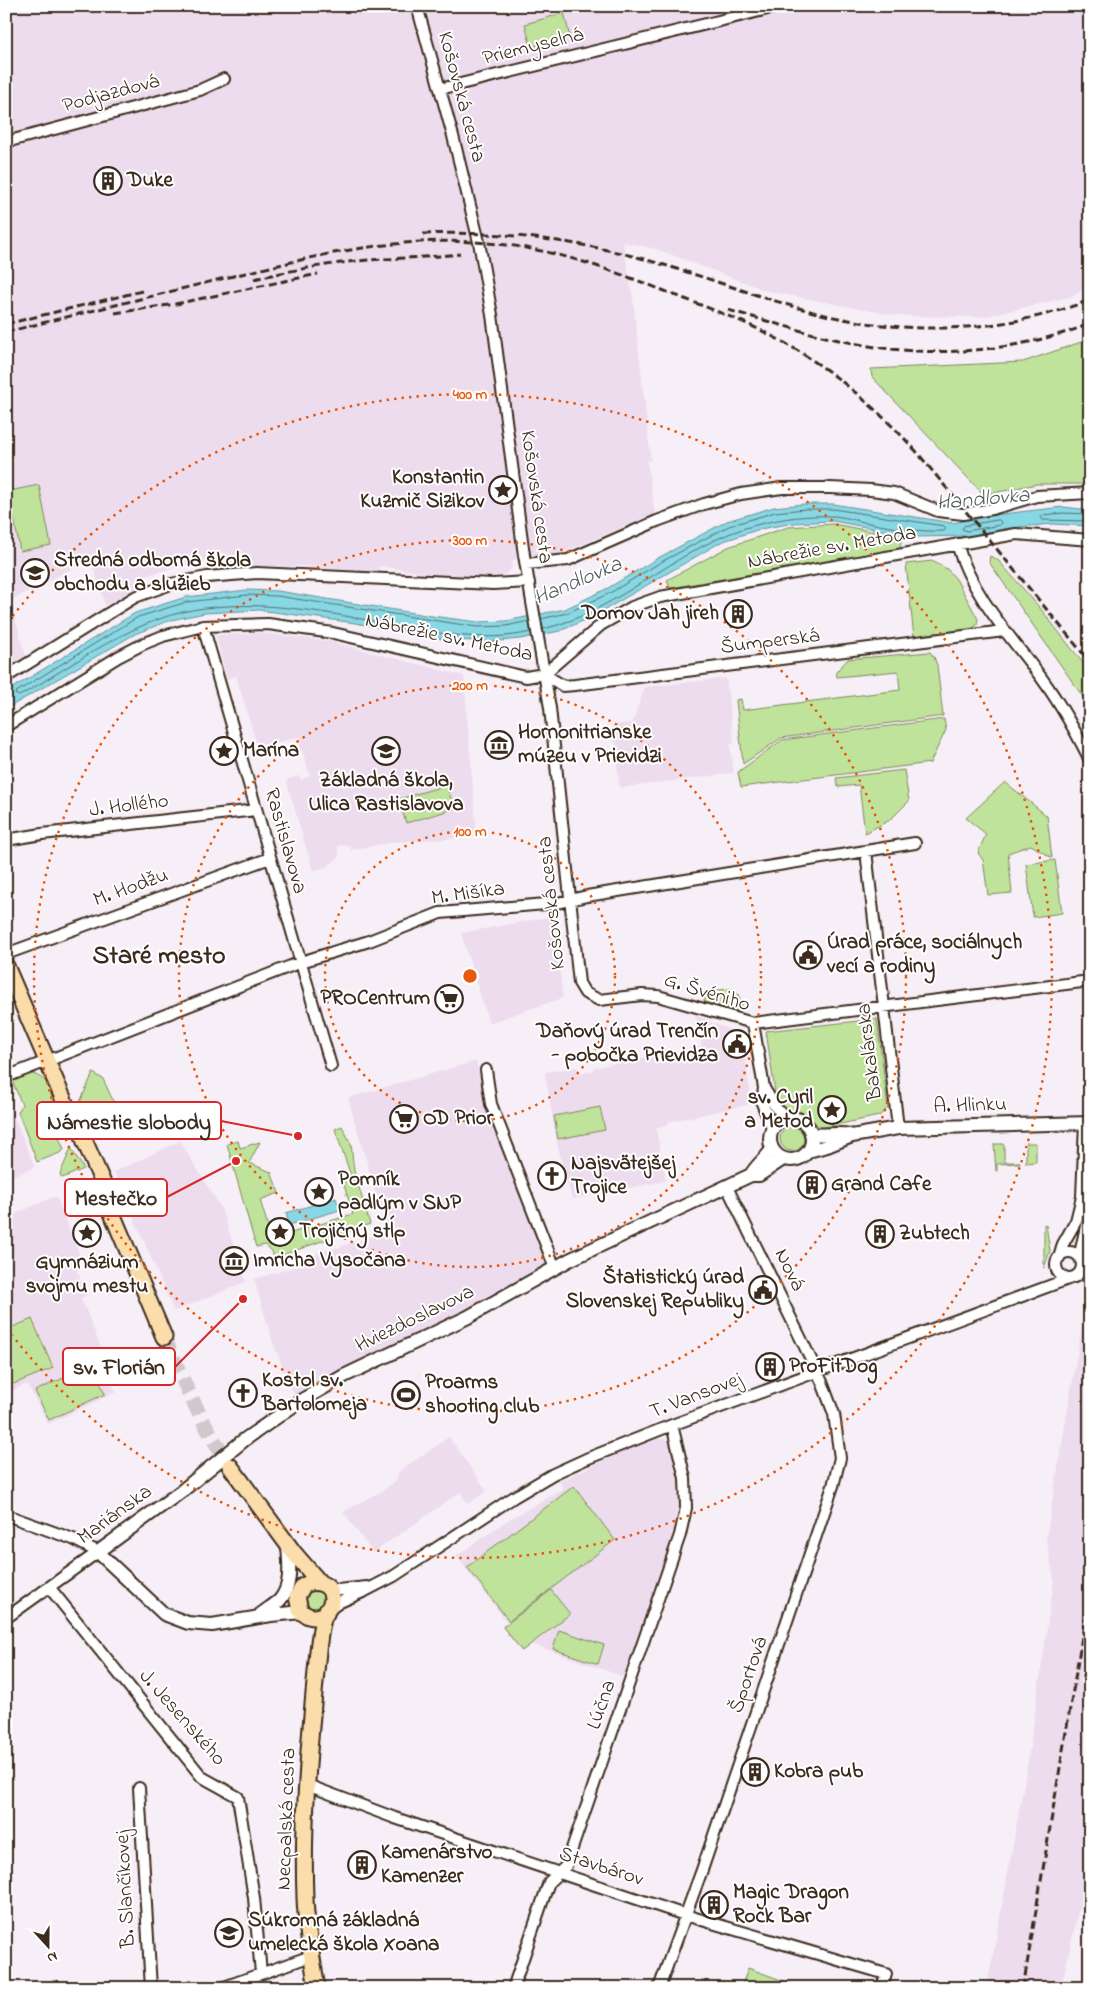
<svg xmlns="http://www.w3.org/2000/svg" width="1096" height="1994" font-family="'Indie Flower',sans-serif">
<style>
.built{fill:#eddced}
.green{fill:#c0e39c;stroke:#7e865d}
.water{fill:#87d7e4;stroke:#699295}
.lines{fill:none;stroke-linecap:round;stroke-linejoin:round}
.shore{stroke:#596f6d;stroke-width:1}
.primary-tunnel{stroke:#d1c8cc;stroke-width:15;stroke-dasharray:15 8;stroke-linecap:butt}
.minor-casing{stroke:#3b2a1e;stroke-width:14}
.tertiary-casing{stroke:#3b2a1e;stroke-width:16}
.primary-casing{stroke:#3b2a1e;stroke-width:19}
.minor{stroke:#fff;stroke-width:10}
.tertiary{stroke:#fff;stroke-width:12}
.primary{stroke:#fbddab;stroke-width:15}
.rail{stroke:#3b2a1e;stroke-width:3;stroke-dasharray:8 4;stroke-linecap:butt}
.ring{fill:none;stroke:#e8590c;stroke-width:2.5;stroke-dasharray:2.5 5}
.labels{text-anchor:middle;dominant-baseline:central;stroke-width:4;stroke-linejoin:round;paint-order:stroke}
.street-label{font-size:21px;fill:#3b2a1e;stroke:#fff}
.poi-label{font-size:21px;font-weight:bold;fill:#3b2a1e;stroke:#fff;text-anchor:start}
.water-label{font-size:22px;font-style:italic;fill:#525e59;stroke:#fff}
.district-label{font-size:26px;font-weight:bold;fill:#3b2a1e;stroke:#fff}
.centre{fill:#e8590c;stroke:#fff;stroke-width:2.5}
.ring-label{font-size:15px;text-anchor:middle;font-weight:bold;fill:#e8590c;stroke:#fff;stroke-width:4;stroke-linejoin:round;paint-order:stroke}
.leader{fill:none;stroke:#d62828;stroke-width:2}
.callout-dot{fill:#d62828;stroke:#fff;stroke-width:2}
.callout{fill:#fff;stroke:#d62828;stroke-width:2}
.callout-label{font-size:22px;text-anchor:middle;font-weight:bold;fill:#3b2a1e}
</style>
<rect width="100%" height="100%" fill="#f7eff7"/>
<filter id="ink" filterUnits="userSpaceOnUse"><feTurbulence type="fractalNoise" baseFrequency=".02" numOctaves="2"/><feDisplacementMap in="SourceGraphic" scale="10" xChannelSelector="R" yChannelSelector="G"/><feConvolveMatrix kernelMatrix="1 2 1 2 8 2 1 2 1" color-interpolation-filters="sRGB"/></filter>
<g filter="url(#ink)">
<path class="built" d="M 6,6 L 1090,6 L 1090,286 L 1070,297 L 982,317 L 897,316 L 767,291 L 656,249 L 623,242 L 633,298 L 651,460 L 647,461 L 655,514 L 559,554 L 513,560 L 510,571 L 500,577 L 425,573 L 380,566 L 377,572 L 303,566 L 230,566 L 220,565 L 214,558 L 143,576 L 145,585 L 105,605 L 91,559 L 10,601 L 26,656 L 6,669 Z
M 261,633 L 328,641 L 464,676 L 477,837 L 394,842 L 351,850 L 350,845 L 338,846 L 339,857 L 328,866 L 313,871 L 286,780 L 299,776 L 301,780 L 310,776 L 302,750 L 299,751 L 298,746 L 301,745 L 298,737 L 272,744 L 273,748 L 259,752 L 236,676 L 227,679 L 216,637 L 217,635 Z
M 726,678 L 734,744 L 730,745 L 734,773 L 620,788 L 615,748 L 617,747 L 616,742 L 614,742 L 612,725 L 632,723 L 645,687 Z
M 554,916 L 563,998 L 489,1023 L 461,933 Z
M 695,1015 L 742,1035 L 752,1104 L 668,1122 L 668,1125 L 656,1128 L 666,1181 L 572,1199 L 557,1144 L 545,1072 L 577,1067 L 580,1074 L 593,1071 L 593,1068 L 702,1046 Z
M 476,1061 L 494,1132 L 529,1211 L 549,1265 L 296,1399 L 273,1343 L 254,1279 L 305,1264 L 313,1255 L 387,1232 L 348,1098 Z
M 9,1105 L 35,1167 L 6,1179 L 6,1106 Z
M 180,1141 L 221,1208 L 246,1282 L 174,1311 L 114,1172 Z
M 56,1196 L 82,1260 L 74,1263 L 87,1295 L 81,1298 L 108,1365 L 104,1367 L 116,1392 L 48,1424 L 27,1384 L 6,1394 L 6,1218 Z
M 1090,1277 L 1090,1859 L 1061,1988 L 987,1988 L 1027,1767 L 1054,1580 L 1046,1538 Z
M 449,1437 L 487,1491 L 468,1504 L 460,1492 L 373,1553 L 343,1512 L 385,1489 L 396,1481 L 398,1473 L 401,1470 Z
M 658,1439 L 666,1439 L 671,1443 L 678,1480 L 678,1506 L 671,1540 L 624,1677 L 532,1644 L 521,1652 L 501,1626 L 507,1622 L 456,1556 L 508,1520 L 563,1489 L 559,1481 L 624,1451 Z"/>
<path class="green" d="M 564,13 L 570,37 L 531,47 L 525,24 Z
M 1090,339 L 1090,484 L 1037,484 L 984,495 L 872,377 L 871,369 L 1023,362 Z
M 39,485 L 51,545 L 20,551 L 9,491 Z
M 833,524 L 902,537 L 900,549 L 670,588 L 667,580 L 728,547 L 788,527 Z
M 990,556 L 998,560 L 1040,608 L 1090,672 L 1090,707 L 989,562 Z
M 932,561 L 947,569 L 956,579 L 978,619 L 977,625 L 972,628 L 972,632 L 914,637 L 906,564 Z
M 930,652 L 934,657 L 937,665 L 943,716 L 781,738 L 743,764 L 736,700 L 741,699 L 743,710 L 900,690 L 898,671 L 837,677 L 836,672 L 848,659 Z
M 944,719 L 946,730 L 930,763 L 741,787 L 738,772 L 782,740 Z
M 904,770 L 909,801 L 890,820 L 865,833 L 859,785 L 838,787 L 836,778 Z
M 1005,782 L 1047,816 L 1052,858 L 1031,845 L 1008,853 L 1012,893 L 988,895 L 983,860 L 978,853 L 986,834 L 966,818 Z
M 447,785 L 454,809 L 406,823 L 399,799 Z
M 1055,860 L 1062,913 L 1033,917 L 1026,864 Z
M 731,989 L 738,994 L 742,1005 L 741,1010 L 737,1011 L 706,1003 L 704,1001 L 706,991 Z
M 877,1019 L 888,1108 L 879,1116 L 821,1128 L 809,1117 L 784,1107 L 775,1092 L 766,1031 Z
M 30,1073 C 52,1079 51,1093 54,1113 L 49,1115 L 64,1149 L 62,1152 L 37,1162 L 18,1112 L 22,1105 L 12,1080 Z
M 93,1073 L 103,1079 L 116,1107 L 88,1120 L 80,1102 Z
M 600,1107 L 605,1130 L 558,1139 L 554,1116 Z
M 342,1126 L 351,1144 L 354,1171 L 370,1224 L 274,1258 L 272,1251 L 265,1245 L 256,1247 L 227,1144 L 238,1141 L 240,1148 L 260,1142 L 249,1163 L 271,1172 L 279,1193 L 260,1200 L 272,1239 L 353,1214 L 343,1182 L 352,1179 L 335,1129 Z
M780 1139a12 12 0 1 1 24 0a12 12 0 1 1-24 0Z
M 1026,1143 L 1036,1143 L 1036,1162 L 1026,1163 Z
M 994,1144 L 1004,1144 L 1004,1162 L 1020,1162 L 1020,1163 L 997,1164 L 997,1171 L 996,1171 Z
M 71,1148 L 84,1169 L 62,1178 L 60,1174 Z
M 1044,1224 L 1046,1225 L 1050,1251 L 1044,1268 Z
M 32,1319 L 53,1368 L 6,1387 L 6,1330 Z
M 92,1365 L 105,1394 L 49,1420 L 35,1391 Z
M 574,1486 L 615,1540 L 509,1621 L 467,1567 Z
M 313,1587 L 324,1591 L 326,1605 L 315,1612 L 303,1604 L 306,1590 Z
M 551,1590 L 570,1614 L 522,1651 L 503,1627 Z
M 559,1630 L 604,1645 L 598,1664 L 553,1649 Z
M 748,1968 L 803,1988 L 741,1988 Z"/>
<path class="water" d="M 804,504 L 833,504 L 953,523 L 993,515 L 1063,507 L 1090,510 L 1090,526 L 1052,524 L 1009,528 L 968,536 L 918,537 L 833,521 L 794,523 L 760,529 L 721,542 L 594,616 L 560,631 L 520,639 L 488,642 L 443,639 L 355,623 L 259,610 L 205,613 L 171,620 L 135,634 L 6,709 L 6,692 L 135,613 L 186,597 L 247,590 L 278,591 L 432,616 L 478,622 L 506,621 L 565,609 L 608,588 L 658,558 L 727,521 L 774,507 Z
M 336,1198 L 340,1210 L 289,1225 L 286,1213 Z"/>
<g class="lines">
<path class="shore" d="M 1090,514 L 1063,513 L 1043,515 L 1041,517 L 1043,520 L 1090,521
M 999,520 L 1001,522 L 1000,525 L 967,531 L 962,529 L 964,526 Z
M 541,619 L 567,613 L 610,593 L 661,562 L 729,526 L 775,512 L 805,509 L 833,509 L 944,526 L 946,528 L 944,531 C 918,532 894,528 869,523 C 857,521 844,516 831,516 C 808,515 783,518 760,524 C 681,542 622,611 543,629
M 529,621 L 506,626 L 477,627 L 277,596 L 247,595 L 187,602 L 138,617 L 16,692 L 15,694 L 19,696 C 78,663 136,616 205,608 C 266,600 329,613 389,624 C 435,633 484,643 531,632"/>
<path class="primary-tunnel" d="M 164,1337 C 183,1382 203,1425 230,1466"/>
<defs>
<path id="minor" d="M 417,6 L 453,136 L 479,242 L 492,315 L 524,555 L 550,708 L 579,983 L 585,993 L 599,1000 L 642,995 L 658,996 L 753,1023 L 1090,981
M 440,89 L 780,6
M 6,142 L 200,90 L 224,79
M 957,544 C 971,592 1004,629 1034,668 C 1056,696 1074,728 1090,760
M 526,564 L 568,560 L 657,521 L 704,504 L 741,494 L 782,488 L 830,488 L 871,490 L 894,493 L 938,511 L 963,514 L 992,509 L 1037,496 L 1090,493
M 203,626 L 331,1066
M 544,674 L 563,686 L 575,685 L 1004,631
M 6,677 L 135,597 L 171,584 L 207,577 L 257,573 L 493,584 L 529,582
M 6,726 L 118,657 L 143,644 L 163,636 L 203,626 L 268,624 L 333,633 L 526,677 L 544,674 L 601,625 L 632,607 L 660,597 L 1016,534 L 1090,540
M 6,840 L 42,834 L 256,810
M 866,851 L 898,1128
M 6,954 L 270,858
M 753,1023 L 764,1088 L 762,1103 L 773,1130
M 486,1070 L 491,1104 L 555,1268
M 6,1077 L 301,962 L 369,941 L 440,913 L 557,903 L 587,896 L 915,843
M 764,1088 L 776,1108 L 787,1119
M1056 1265a13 13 0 1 1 26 0a13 13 0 1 1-26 0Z
M 1059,1258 L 1063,1244 L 1076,1221 L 1082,1197 L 1085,1123
M 1081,1261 L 1081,1249 L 1090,1208
M 6,1515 L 73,1539 L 98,1552 L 6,1618
M 49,1587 L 202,1777 L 238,1797 L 254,1898 L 261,1973
M 328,1588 L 338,1590 L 367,1587
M 330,1609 L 340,1602 L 365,1591 L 394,1576 L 514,1497 L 553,1474 L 586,1459 L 672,1425 L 1071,1278
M 307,1785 L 395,1818 L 685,1915 L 886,1974 L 882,1988
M 139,1788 L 151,1988
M 221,1988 L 311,1956
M 513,1988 L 549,1882 L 566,1866 L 680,1535 L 686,1508 L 685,1478 L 672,1425
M 659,1988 L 702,1870 L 833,1486 L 840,1458 L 834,1414 L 822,1382 L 727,1187"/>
<path id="tertiary" d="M770 1139a21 21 0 1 1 42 0a21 21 0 1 1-42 0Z
M 811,1134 C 824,1136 837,1132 850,1135
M 808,1151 L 827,1146 L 852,1136 L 898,1128 L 1090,1123
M 751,1175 C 756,1165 766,1159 772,1149
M 302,1612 L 271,1615 L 212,1625 L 188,1623 L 164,1614 L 98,1552 L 183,1490 L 244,1440 L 297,1403 L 344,1376 L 468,1317 L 569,1260 L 751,1175 L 759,1175 L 783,1159
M 260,1615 C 266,1610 273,1606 279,1601 C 293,1586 289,1563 288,1545"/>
<path id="primary" d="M 6,966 L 66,1105 L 80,1126 L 85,1142 L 106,1190 L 109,1206 L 164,1337
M 230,1466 L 294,1553 L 320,1583
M 317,1988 C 312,1958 306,1928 305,1898 C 302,1816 310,1733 318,1651 C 319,1642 321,1622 325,1614 C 328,1608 333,1605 332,1597 C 330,1583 315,1579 303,1586 L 297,1597 L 300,1610 C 307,1618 316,1619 326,1614"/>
</defs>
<use href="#minor" class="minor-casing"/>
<use href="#tertiary" class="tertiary-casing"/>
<use href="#primary" class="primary-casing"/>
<use href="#minor" class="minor"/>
<use href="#tertiary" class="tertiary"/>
<use href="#primary" class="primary"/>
<path class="rail" d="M 423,234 C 491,231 558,238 625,254 C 692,271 755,297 821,314 C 910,336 1004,333 1090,300
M 254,279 C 287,271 322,265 357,261 C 391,258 426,258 460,254
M 175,304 L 318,274
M 728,310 C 779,324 830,341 883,348 C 953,357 1024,349 1090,324
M 115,313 L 182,303
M 6,324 L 146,290
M 6,332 C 78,314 149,297 221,279 C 320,255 403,232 507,245 C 569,253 627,276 685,299 C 714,310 743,321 770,335 C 826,364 874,405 916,451 L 1090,662
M 1023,1988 L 1090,1589"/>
</g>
</g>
<g class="ring">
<circle cx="470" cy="976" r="145"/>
<circle cx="470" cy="976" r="291"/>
<circle cx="470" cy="976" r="436"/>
<path d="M8 622A582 582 0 1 1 8 1330"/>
</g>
<defs>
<symbol id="building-ring" viewBox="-11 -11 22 22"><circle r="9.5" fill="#fff" stroke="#3b2a1e" stroke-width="1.5"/><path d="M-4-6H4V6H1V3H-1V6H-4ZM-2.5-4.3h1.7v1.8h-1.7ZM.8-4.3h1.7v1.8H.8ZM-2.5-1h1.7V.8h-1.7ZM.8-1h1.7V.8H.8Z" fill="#3b2a1e"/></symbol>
<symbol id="sight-ring" viewBox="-11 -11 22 22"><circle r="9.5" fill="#fff" stroke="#3b2a1e" stroke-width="1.5"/><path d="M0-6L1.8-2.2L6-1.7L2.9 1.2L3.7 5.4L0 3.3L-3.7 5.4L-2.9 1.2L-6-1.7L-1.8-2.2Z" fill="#3b2a1e"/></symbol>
<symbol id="school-ring" viewBox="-11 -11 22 22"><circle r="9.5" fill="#fff" stroke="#3b2a1e" stroke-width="1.5"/><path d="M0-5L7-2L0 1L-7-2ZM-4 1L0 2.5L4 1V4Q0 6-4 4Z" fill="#3b2a1e"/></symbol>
<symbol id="museum-ring" viewBox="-11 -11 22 22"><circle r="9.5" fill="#fff" stroke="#3b2a1e" stroke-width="1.5"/><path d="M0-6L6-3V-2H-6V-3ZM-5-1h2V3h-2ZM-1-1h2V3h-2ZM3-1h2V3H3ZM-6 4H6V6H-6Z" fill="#3b2a1e"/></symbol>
<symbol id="civic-ring" viewBox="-11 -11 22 22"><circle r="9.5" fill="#fff" stroke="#3b2a1e" stroke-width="1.5"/><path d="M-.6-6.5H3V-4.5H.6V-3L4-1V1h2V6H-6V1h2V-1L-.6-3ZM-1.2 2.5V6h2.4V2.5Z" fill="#3b2a1e"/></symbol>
<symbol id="supermarket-ring" viewBox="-11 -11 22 22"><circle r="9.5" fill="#fff" stroke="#3b2a1e" stroke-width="1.5"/><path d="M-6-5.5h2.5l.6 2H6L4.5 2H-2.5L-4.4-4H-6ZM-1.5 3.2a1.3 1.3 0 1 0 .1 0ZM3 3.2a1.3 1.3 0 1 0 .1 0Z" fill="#3b2a1e"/></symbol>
<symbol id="church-ring" viewBox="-11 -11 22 22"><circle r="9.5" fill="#fff" stroke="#3b2a1e" stroke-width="1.5"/><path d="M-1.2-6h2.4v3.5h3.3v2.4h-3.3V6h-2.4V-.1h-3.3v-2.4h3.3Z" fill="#3b2a1e"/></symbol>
<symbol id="stadium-ring" viewBox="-11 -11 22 22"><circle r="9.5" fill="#fff" stroke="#3b2a1e" stroke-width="1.5"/><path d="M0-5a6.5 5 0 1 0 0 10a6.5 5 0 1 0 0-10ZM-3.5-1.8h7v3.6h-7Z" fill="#3b2a1e"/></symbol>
</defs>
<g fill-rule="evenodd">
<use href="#building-ring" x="92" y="165" width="32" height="32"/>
<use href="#sight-ring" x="487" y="474" width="32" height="32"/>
<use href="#school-ring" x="19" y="557" width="32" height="32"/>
<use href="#building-ring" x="722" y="598" width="32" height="32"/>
<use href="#museum-ring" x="483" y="729" width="32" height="32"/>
<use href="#sight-ring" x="208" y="735" width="32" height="32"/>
<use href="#school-ring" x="370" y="735" width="32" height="32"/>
<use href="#civic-ring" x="792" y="939" width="32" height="32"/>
<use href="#supermarket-ring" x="433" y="983" width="32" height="32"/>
<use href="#civic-ring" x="721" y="1028" width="32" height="32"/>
<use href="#sight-ring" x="816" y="1094" width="32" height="32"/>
<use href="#supermarket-ring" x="388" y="1103" width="32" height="32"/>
<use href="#church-ring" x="536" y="1160" width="32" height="32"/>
<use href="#building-ring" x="796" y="1169" width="32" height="32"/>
<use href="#sight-ring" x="303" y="1176" width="32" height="32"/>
<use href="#sight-ring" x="264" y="1216" width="32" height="32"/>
<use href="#sight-ring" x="71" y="1217" width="32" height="32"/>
<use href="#building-ring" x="864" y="1218" width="32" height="32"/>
<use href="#museum-ring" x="218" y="1245" width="32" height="32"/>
<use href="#civic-ring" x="747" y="1274" width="32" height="32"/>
<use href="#building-ring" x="754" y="1351" width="32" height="32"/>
<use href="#church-ring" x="227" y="1377" width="32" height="32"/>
<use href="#stadium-ring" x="390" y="1379" width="32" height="32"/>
<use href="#building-ring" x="739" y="1756" width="32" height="32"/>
<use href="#building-ring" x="346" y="1849" width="32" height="32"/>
<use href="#building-ring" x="698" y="1889" width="32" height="32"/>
<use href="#school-ring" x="213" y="1917" width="32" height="32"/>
</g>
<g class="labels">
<g class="street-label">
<text transform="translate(533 47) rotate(-14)">Priemyselná</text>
<text transform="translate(111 94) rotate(-15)">Podjazdová</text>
<text transform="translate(461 97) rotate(75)">Košovská cesta</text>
<text transform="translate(536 497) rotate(82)">Košovská cesta</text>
<text transform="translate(832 548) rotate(-10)">Nábrežie sv. Metoda</text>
<text transform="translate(449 638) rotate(12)">Nábrežie sv. Metoda</text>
<text transform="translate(770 642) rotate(-7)">Šumperská</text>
<text transform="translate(129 806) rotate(-7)">J. Hollého</text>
<text transform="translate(285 841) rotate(74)">Rastislavova</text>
<text transform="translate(131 888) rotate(-20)">M. Hodžu</text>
<text transform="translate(468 894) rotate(-8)">M. Mišíka</text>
<text transform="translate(552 903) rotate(-96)">Košovská cesta</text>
<text transform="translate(707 993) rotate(17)">G. Švéniho</text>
<text transform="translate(870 1052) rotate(-97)">Bakalárska</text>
<text transform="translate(970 1106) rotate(-2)">A. Hlinku</text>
<text transform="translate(789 1270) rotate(64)">Nová</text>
<text transform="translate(415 1319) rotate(-26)">Hviezdoslavova</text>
<text transform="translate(696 1396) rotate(-21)">T. Vansovej</text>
<text transform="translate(115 1515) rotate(-36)">Mariánska</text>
<text transform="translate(749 1675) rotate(-71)">Športová</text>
<text transform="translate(602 1705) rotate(-71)">Lúčna</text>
<text transform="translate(182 1718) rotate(49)">J. Jesenského</text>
<text transform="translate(287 1819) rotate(-88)">Necpalská cesta</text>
<text transform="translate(601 1867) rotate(18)">Stavbárov</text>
<text transform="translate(126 1889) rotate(-93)">B. Slančíkovej</text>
</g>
<g class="poi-label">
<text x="127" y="181">Duke</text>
<text x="484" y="478" text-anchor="end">Konstantin<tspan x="484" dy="24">Kuzmič Sizikov</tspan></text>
<text x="54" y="561">Stredná odborná škola<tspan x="54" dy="24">obchodu a služieb</tspan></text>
<text x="719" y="614" text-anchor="end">Domov Jah jireh</text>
<text x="518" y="733">Hornonitrianske<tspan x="518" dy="24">múzeu v Prievidzi</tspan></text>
<text x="243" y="751">Marína</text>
<text x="386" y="781" text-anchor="middle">Základná škola,<tspan x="386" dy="24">Ulica Rastislavova</tspan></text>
<text x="827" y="943">Úrad práce, sociálnych<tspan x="827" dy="24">vecí a rodiny</tspan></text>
<text x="430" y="999" text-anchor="end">PROCentrum</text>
<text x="718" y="1032" text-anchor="end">Daňový úrad Trenčín<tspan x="718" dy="24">- pobočka Prievidza</tspan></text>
<text x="813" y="1098" text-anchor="end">sv. Cyril<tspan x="813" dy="24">a Metod</tspan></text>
<text x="423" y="1119">OD Prior</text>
<text x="571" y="1164">Najsvätejšej<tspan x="571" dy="24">Trojice</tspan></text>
<text x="338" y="1180">Pomník<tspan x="338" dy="24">padlým v SNP</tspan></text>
<text x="831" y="1185">Grand Cafe</text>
<text x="299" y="1232">Trojičný stĺp</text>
<text x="899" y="1234">Zubtech</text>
<text x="253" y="1261">Imricha Vysočana</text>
<text x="87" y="1263" text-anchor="middle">Gymnázium<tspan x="87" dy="24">svojmu mestu</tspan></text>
<text x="744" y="1278" text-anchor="end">Štatistický úrad<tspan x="744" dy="24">Slovenskej Republiky</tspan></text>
<text x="789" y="1367">ProFitDog</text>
<text x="262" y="1381">Kostol sv.<tspan x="262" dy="24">Bartolomeja</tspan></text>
<text x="425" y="1383">Proarms<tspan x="425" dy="24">shooting club</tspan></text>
<text x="774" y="1772">Kobra pub</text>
<text x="381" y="1853">Kamenárstvo<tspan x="381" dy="24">Kamenzer</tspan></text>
<text x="733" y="1893">Magic Dragon<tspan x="733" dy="24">Rock Bar</tspan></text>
<text x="248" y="1921">Súkromná základná<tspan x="248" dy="24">umelecká škola Xoana</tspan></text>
</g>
<g class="water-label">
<text transform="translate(983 500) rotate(-5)">Handlovka</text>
<text transform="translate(578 582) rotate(-23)">Handlovka</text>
</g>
<g class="district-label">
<text x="159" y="957">Staré mesto</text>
</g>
</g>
<circle cx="470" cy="976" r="8" class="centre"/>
<g class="ring-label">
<text x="470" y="399">400 m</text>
<text x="470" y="545">300 m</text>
<text x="470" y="690">200 m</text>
<text x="470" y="836">100 m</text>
</g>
<path class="leader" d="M298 1136L221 1121M236 1161L167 1197M243 1299L175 1367"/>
<g class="callout-dot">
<circle cx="298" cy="1136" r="5"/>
<circle cx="236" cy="1161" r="5"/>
<circle cx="243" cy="1299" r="5"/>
</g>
<g class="callout">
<rect x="37" y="1102" width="184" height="37" rx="5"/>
<rect x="65" y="1179" width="102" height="37" rx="5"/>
<rect x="63" y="1348" width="112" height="37" rx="5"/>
</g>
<g class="callout-label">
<text x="129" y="1129">Námestie slobody</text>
<text x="116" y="1205">Mestečko</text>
<text x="119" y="1374">sv. Florián</text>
</g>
<rect width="1096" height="1994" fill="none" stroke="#fff" stroke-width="25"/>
<rect x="12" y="12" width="1071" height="1969" fill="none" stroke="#3b2a1e" stroke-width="2" filter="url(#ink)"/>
<g transform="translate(48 1946) rotate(159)" stroke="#ffffff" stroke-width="4" paint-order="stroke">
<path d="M0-4L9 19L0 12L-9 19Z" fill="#3b2a1e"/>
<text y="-8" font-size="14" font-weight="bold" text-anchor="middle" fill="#3b2a1e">N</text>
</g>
</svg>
